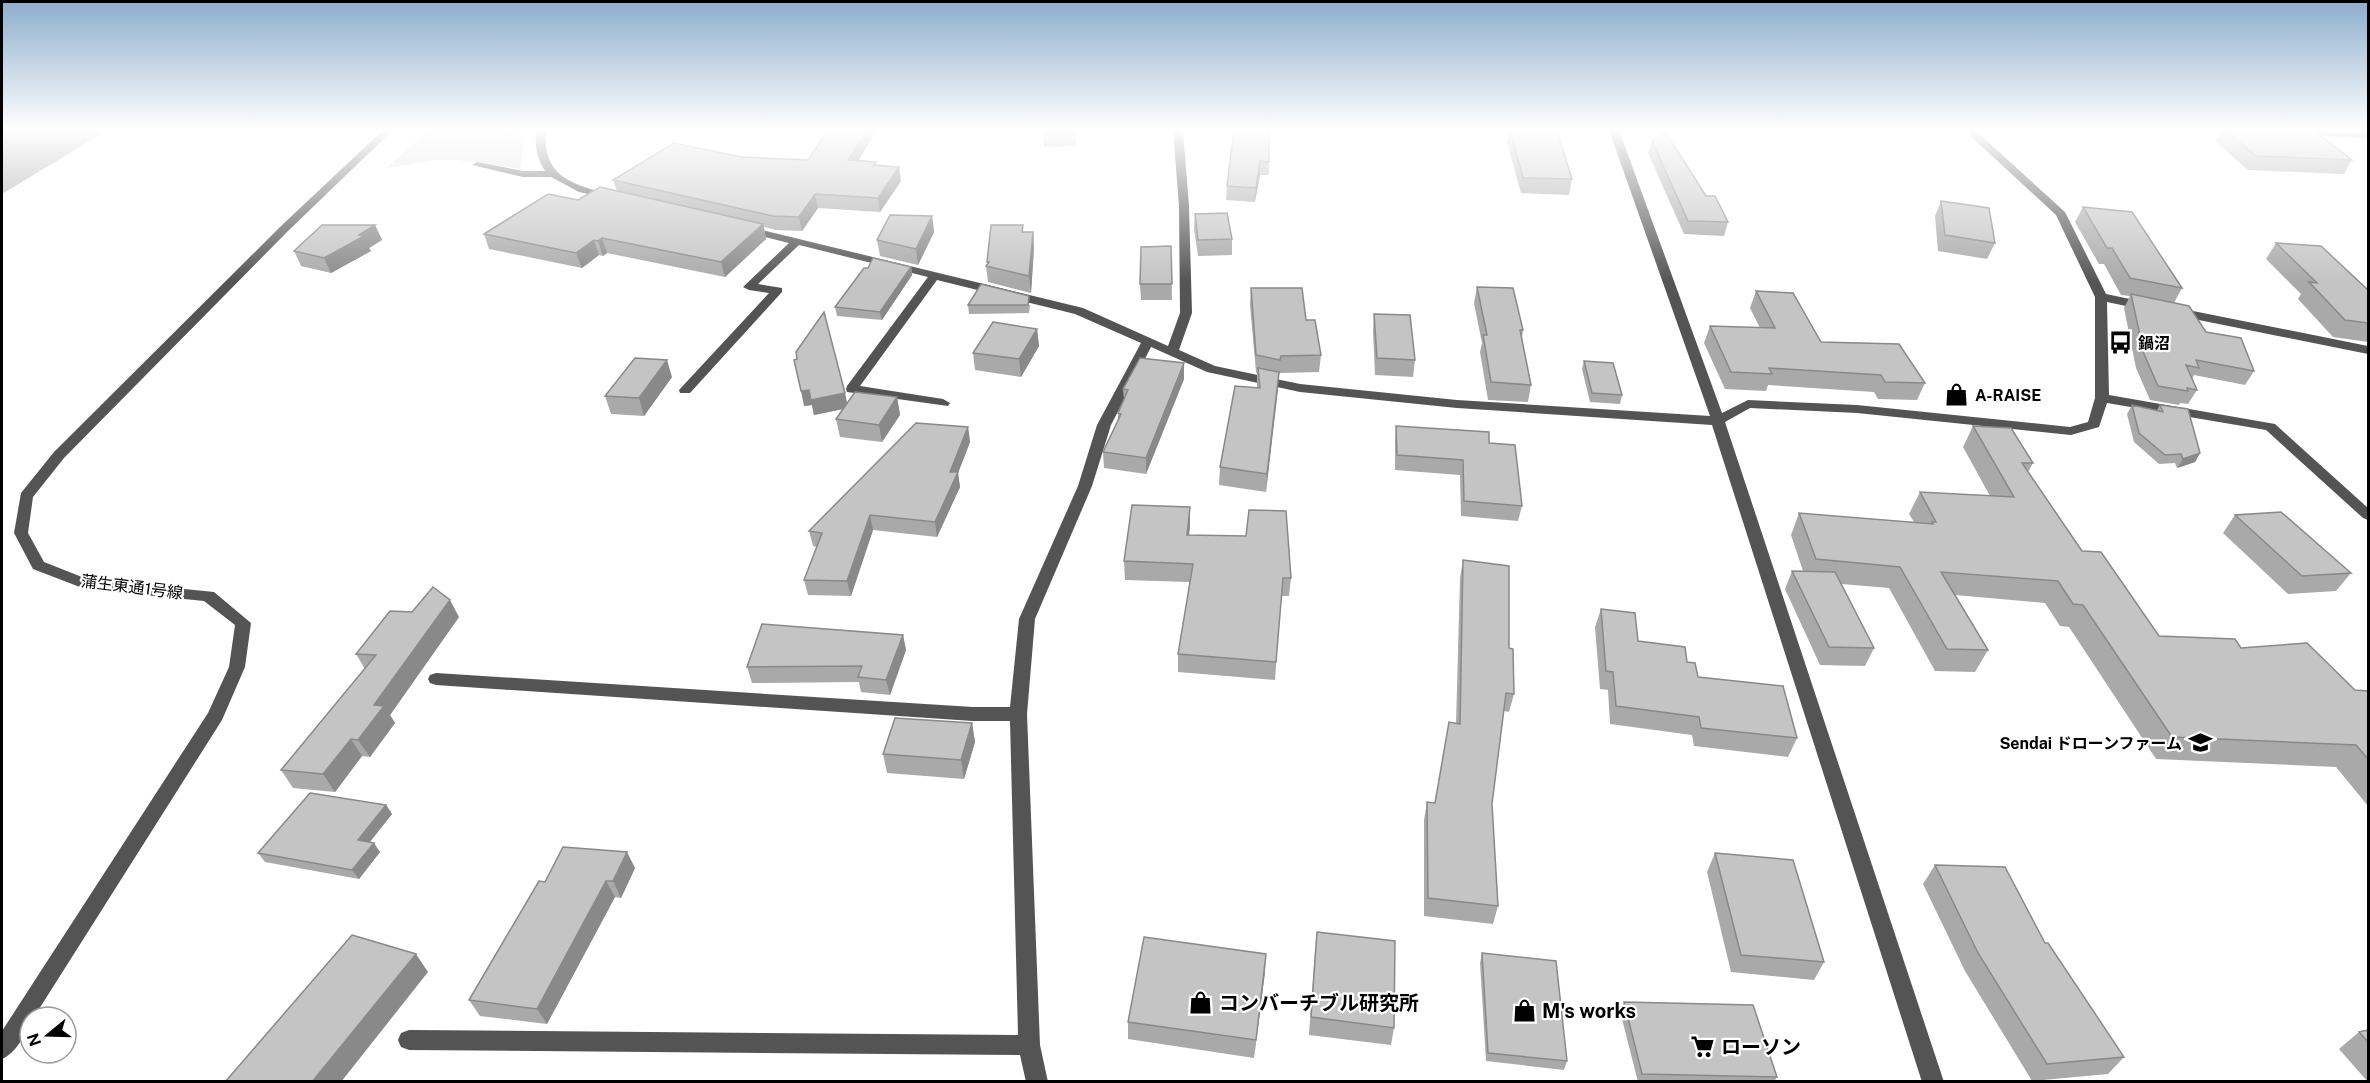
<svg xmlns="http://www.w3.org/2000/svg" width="2370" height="1083" font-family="'Public Sans','Noto Sans JP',sans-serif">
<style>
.green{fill:#dbdbdb}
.water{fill:#a2a2a2}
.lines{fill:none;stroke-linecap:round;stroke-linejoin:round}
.minor{fill:#545454;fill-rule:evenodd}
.wall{fill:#a9a9a9}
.shaded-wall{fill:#898989}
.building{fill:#c4c4c4;stroke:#898989;stroke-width:1.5}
.labels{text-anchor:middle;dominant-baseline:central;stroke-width:4.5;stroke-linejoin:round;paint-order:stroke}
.poi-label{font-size:16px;font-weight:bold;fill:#000;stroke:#fff;text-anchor:start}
.street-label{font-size:16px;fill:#000;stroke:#fff}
.near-poi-label{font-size:20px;font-weight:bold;fill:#000;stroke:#fff;text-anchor:start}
</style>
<rect width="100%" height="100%" fill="#fff"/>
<path class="green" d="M 427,130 L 526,130 L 520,169 L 457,160 L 435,160 L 387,168 Z"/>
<path class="water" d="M 2,130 L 108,130 L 2,194 Z"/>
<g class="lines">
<path class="minor" d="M 383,130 L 393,130 L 288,231 L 64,458 L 33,497 L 28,533 L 44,562 L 87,579 L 214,592 L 251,623 L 245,667 L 222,720 L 34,1017 L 30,1017 C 30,1031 14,1055 2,1059 L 2,1031 L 208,713 L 229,667 L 235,625 L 204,601 L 85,589 L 33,569 L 14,533 L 21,493 L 54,452 L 280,227 Z
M 536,130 L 546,130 C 542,180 575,184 615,196 L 615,200 L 579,192 L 551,177 L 523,177 L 472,165 L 477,162 L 523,171 L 545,171 C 536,157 535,146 536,130 Z
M 1173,130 L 1183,130 L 1189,206 L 1192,313 L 1179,350 L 1215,366 L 1300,384 L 1457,400 L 1710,416 L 1609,130 L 1619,130 L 1722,413 L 1748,400 L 1857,405 L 2070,427 L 2088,422 L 2095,398 L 2095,297 L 2056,215 L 1964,130 L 1975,130 L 2065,212 L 2106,294 L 2149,303 L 2151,306 L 2145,310 L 2107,302 L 2109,395 L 2275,424 L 2368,508 L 2368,520 L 2363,518 L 2266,430 L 2107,403 L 2099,427 L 2071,435 L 1857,413 L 1750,408 L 1725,422 L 1944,1082 L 1922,1082 L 1712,425 L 1457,408 L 1300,392 L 1207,372 L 1151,347 L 1111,425 L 1092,486 L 1035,619 L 1027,714 L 1040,1045 L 1048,1082 L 1026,1082 L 1020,1055 L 409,1050 L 401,1047 L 398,1040 L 401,1033 L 409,1030 L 1018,1035 L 1010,721 L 973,721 L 436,685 L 430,683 L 428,679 L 430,675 L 436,673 L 973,707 L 1010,707 L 1019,619 L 1078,486 L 1097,425 L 1141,343 L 1075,314 L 937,280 L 860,386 L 943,399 L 950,403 L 948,406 L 847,392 L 846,389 L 847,386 L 928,277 L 799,245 L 758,284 L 782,288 L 782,292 L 690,393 L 680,393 L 679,390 L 769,293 L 749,290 L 743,287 L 789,243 L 741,231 L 740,229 L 745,226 L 1083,308 L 1168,346 L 1180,313 L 1179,206 Z
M 2254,130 L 2368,132 L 2368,138 L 2259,133 Z
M 2178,308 L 2368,346 L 2368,354 L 2174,315 L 2174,309 Z"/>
</g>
<path class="wall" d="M 828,130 L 877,130 L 858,161 L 877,166 L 901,181 L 880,212 L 818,208 L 802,231 L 776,230 L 764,227 L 766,239 L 725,277 L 607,253 L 603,256 L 599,255 L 582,268 L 489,249 L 484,234 L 578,200 L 617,191 L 613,180 L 742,157 L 808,160 Z
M 1043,130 L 1077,130 L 1075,146 L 1044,147 Z
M 1234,130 L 1269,162 L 1269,175 L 1260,175 L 1255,202 L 1226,200 L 1227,186 Z
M 1509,130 L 1557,130 L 1572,179 L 1569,195 L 1521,193 L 1507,142 Z
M 2221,130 L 2278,130 L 2352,160 L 2344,174 L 2248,170 L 2215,141 Z
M 1652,141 L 1706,196 L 1728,222 L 1724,236 L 1684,234 L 1648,153 Z
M 1941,201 L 1995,243 L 1987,259 L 1938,251 L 1935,216 Z
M 2083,207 L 2182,288 L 2174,303 L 2206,332 L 2254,371 L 2245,385 L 2194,375 L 2192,379 L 2197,390 L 2188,404 L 2180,403 L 2179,405 L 2150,400 L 2136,368 L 2124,308 L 2130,296 L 2121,295 L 2104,264 L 2099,264 L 2075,222 Z
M 1195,214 L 1232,239 L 1232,255 L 1198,256 L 1194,229 Z
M 932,216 L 934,232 L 918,265 L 880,256 L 877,240 Z
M 375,225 L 382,240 L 369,248 L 371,251 L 331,273 L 301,266 L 294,251 Z
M 1023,225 L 1023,232 L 1033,232 L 1034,248 L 1031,293 L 988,282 L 986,266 L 987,264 L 987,262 Z
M 2276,243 L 2368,290 L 2368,342 L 2333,337 L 2298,299 L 2301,294 L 2266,259 Z
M 1171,246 L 1172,300 L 1141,300 L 1140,284 Z
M 911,267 L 912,275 L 882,320 L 837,316 L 835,307 Z
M 1477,287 L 1523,330 L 1522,338 L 1531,385 L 1528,402 L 1488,400 L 1480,352 L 1482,343 L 1474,303 Z
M 1251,288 L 1306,320 L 1321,355 L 1319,372 L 1280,373 L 1278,377 L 1266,492 L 1219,485 L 1220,467 L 1257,388 L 1257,373 L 1256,372 L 1250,305 Z
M 1756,291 L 1821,342 L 1925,383 L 1917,400 L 1878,399 L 1874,392 L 1768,385 L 1766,391 L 1725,389 L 1704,343 L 1710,326 L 1760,328 L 1750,308 Z
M 968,305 L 1030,305 L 1029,313 L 969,314 Z
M 1374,314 L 1415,360 L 1413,377 L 1375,375 L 1373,331 Z
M 1037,329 L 1039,346 L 1021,377 L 975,370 L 973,353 Z
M 1584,361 L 1622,395 L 1620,404 L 1590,402 L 1582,369 Z
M 1184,363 L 1184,379 L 1146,474 L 1104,468 L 1103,452 L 1118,421 L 1118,413 L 1124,399 L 1123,389 Z
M 672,377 L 644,416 L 611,414 L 605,396 Z
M 845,393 L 847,404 L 897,397 L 900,415 L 882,442 L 840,437 L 836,419 L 843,409 L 814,415 L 812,405 L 804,406 Z
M 2132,405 L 2157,410 L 2160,405 L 2200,453 L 2195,462 L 2177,468 L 2175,463 L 2159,464 L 2134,442 L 2127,414 Z
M 1396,426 L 1489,443 L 1522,506 L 1518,521 L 1461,516 L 1460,475 L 1395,470 L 1395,441 Z
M 1973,426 L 2033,463 L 2028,472 L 2082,551 L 2159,636 L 2241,648 L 2355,690 L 2368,691 L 2368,806 L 2336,767 L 2156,759 L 2069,627 L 2060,626 L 2045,603 L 1955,595 L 1988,650 L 1975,672 L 1935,671 L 1889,588 L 1841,584 L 1874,648 L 1865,666 L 1820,665 L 1785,589 L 1792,571 L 1803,571 L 1791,535 L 1799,513 L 1914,522 L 1909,514 L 1920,492 L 1990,496 L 1963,447 Z
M 968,427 L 970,442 L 958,473 L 960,487 L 937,537 L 873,530 L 851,596 L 808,595 L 804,580 L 817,547 L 813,546 L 809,531 Z
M 2235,515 L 2351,573 L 2336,591 L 2288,594 L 2223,533 Z
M 1190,525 L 1189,535 L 1291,578 L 1289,596 L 1281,596 L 1275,680 L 1178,672 L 1178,654 L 1190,582 L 1125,580 L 1124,561 Z
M 1463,560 L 1509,648 L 1514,694 L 1509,712 L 1504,711 L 1492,804 L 1498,906 L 1493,924 L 1424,916 L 1424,820 L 1427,802 L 1435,803 L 1449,722 L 1456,724 L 1460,578 Z
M 1601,609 L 1638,641 L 1687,662 L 1698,677 L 1797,738 L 1788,757 L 1694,746 L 1692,735 L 1610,724 L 1608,690 L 1600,689 L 1595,627 Z
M 459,617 L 390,715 L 395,723 L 370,757 L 362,756 L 335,792 L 293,788 L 281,770 L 365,669 L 356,654 Z
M 903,635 L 906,650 L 890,695 L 861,692 L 859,682 L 752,683 L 747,667 Z
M 972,723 L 975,742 L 964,779 L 887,773 L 883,754 Z
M 386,805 L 392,814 L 370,842 L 380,852 L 359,879 L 265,862 L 258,853 Z
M 1715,853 L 1824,962 L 1814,980 L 1731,972 L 1707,872 Z
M 1935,865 L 2045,943 L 2124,1057 L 2108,1074 L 2032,1081 L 1965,971 L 1923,884 Z
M 635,868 L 621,898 L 615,897 L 547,1024 L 480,1016 L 469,1000 L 545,882 Z
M 1317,932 L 1394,1028 L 1391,1045 L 1309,1035 L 1315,950 Z
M 1482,953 L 1567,1061 L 1564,1070 L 1486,1061 L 1480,963 Z
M 1265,972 L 1254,1058 L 1128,1039 L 1128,1022 Z
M 1624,1002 L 1777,1077 L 1774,1082 L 1638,1082 L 1620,1011 Z
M 2368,1030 L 2368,1082 L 2339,1049 L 2359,1032 Z"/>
<path class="shaded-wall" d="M 867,130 L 877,130 L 850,174 L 848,160 Z
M 1075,130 L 1077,130 L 1075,146 Z
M 1260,161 L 1260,175 L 1255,202 L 1256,188 Z
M 899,167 L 901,181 L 880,212 L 878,198 Z
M 815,194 L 818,208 L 802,231 L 799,217 Z
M 932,216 L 934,232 L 918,265 L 916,249 Z
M 763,224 L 766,239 L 725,277 L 721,262 Z
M 375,225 L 382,240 L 369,248 L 371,251 L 331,273 L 324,258 Z
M 1033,232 L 1034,248 L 1031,293 L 1029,276 Z
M 602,238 L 607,253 L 603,256 L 598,241 Z
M 594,240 L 599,255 L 582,268 L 576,253 Z
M 911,267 L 912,275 L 882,320 L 880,312 Z
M 1037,329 L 1039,346 L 1021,377 L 1019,359 Z
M 667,360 L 672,377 L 644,416 L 639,398 Z
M 1184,363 L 1184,379 L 1146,474 L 1146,458 Z
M 1279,372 L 1278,390 L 1266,492 L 1267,474 Z
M 809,390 L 845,393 L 848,408 L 814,415 L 812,405 L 804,406 L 801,391 Z
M 897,397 L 900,415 L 882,442 L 879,425 Z
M 968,427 L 970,442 L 958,473 L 960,487 L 937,537 L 935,522 L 950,472 Z
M 2200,453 L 2195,462 L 2177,468 L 2183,459 Z
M 1190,507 L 1190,525 L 1187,554 L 1187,535 Z
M 870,515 L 873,530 L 851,596 L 847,581 Z
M 450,600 L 459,617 L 390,715 L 395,723 L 370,757 L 358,740 L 374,705 Z
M 903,635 L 906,650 L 890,695 L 886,680 Z
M 972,723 L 975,742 L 964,779 L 961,760 Z
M 351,739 L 362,756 L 335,792 L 323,774 Z
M 386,805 L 392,814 L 364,849 L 358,840 Z
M 374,843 L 380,852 L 359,879 L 352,870 Z
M 627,852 L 635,868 L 621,898 L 613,881 Z
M 606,881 L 615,897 L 547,1024 L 537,1009 Z
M 416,954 L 428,972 L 341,1082 L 312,1082 Z
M 1266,954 L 1265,972 L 1254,1058 L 1256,1040 Z"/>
<path class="building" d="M 828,130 L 867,130 L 848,160 L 876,162 L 874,165 L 899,167 L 878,198 L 815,194 L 799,217 L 773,216 L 613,180 L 674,143 L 742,157 L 808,160 Z
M 1043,130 L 1075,130 L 1075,134 L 1043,134 Z
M 1234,130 L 1269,130 L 1269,162 L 1260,161 L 1256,188 L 1227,186 Z
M 1510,130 L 1557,130 L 1572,179 L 1523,178 Z
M 2225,130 L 2278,130 L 2316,132 L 2352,160 L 2256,156 Z
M 1666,133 L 1706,196 L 1715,196 L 1728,222 L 1688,221 L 1652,141 Z
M 600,187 L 763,224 L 721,262 L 602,238 L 598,241 L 594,240 L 576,253 L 484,234 L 548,194 L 578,200 Z
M 1941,201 L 1989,208 L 1995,243 L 1945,235 Z
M 2083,207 L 2132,212 L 2182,288 L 2130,278 L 2112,248 L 2107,248 Z
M 1227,213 L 1232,239 L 1198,240 L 1195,214 Z
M 890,215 L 932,216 L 916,249 L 877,240 Z
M 322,225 L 375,225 L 359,235 L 364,236 L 324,258 L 294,251 Z
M 991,225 L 1023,225 L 1022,232 L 1033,232 L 1029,276 L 986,266 L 989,262 L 987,262 Z
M 2276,243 L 2321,246 L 2368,290 L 2368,323 L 2345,320 L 2309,282 L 2317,283 Z
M 1171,246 L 1172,284 L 1140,284 L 1141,247 Z
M 873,258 L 911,267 L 880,312 L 835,307 L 864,268 L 868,268 Z
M 981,284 L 1029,296 L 1028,305 L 968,305 Z
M 1477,287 L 1513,288 L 1523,330 L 1520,330 L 1531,385 L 1491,382 L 1483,335 L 1487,335 Z
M 1251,288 L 1302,288 L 1306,320 L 1315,320 L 1321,355 L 1281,356 L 1280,360 L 1256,355 Z
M 1756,291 L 1793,293 L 1821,342 L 1899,344 L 1925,383 L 1885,382 L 1881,375 L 1769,368 L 1772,374 L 1731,372 L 1710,326 L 1775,328 Z
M 2131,294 L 2189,306 L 2206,332 L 2241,338 L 2254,371 L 2196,360 L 2199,368 L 2186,365 L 2197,390 L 2187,388 L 2188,391 L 2158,386 L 2144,354 Z
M 824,312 L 845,393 L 811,400 L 809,390 L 801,391 L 794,360 L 797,359 L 796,352 Z
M 1374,314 L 1410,315 L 1415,360 L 1377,358 Z
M 993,322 L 1037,329 L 1019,359 L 973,353 Z
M 635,358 L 667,360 L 639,398 L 605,396 Z
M 1140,358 L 1184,363 L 1146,458 L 1103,452 L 1121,414 L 1118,413 L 1128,390 L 1123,389 Z
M 1584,361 L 1613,363 L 1622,395 L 1592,393 Z
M 1258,368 L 1279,372 L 1267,474 L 1220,467 L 1235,386 L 1260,388 Z
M 855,392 L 897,397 L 879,425 L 836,419 Z
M 2132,405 L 2163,412 L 2160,405 L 2188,409 L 2200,453 L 2183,459 L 2181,454 L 2165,455 L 2139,433 Z
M 916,423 L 968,427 L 950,472 L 958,472 L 935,522 L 870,515 L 847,581 L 804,580 L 822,533 L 809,531 Z
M 1396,426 L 1489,432 L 1489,443 L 1515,445 L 1522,506 L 1464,501 L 1463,460 L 1397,455 Z
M 1973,426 L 2011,428 L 2033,463 L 2022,463 L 2082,551 L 2101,552 L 2159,636 L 2235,639 L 2241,648 L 2307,643 L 2355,690 L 2368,691 L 2368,759 L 2356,745 L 2172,737 L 2083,605 L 2073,604 L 2058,581 L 1941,572 L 1988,650 L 1947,649 L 1900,567 L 1816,559 L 1799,513 L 1933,524 L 1932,522 L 1936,522 L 1920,492 L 2014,497 Z
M 1132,505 L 1190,507 L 1187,535 L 1246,536 L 1249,510 L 1286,511 L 1291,578 L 1283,578 L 1276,662 L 1178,654 L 1193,564 L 1124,561 Z
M 2281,512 L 2351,573 L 2302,576 L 2235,515 Z
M 1463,560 L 1509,566 L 1509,648 L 1513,649 L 1514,694 L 1506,693 L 1492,804 L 1498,906 L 1428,898 L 1427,802 L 1435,803 L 1449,722 L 1460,724 Z
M 1792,571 L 1835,572 L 1874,648 L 1829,647 Z
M 433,587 L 450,600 L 374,705 L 384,706 L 358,740 L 351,739 L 323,774 L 281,770 L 376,655 L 356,654 L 390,611 L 412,612 Z
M 1601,609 L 1635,613 L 1638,641 L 1685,647 L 1687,662 L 1695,663 L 1698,677 L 1783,686 L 1797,738 L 1701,728 L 1699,717 L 1616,706 L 1613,672 L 1606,671 Z
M 762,624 L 903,635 L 886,680 L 858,677 L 862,666 L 747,667 Z
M 895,718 L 972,723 L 961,760 L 883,754 Z
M 310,793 L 386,805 L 358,840 L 374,843 L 352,870 L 258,853 Z
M 563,847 L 627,852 L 613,881 L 606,881 L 537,1009 L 469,1000 L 539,881 L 545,882 Z
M 1715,853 L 1793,860 L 1824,962 L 1741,955 Z
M 1935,865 L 2005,867 L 2045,943 L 2048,943 L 2124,1057 L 2047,1064 L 1978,953 Z
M 1317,932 L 1395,941 L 1394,1028 L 1311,1017 Z
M 352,935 L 416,954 L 312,1082 L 225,1082 Z
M 1144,937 L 1266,954 L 1256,1040 L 1128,1022 Z
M 1482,953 L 1556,961 L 1567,1061 L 1488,1053 Z
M 1624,1002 L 1753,1005 L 1777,1077 L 1642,1074 Z
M 2368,1030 L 2368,1042 L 2359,1032 Z"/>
<linearGradient id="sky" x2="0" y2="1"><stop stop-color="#8cadcc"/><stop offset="0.46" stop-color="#fff"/><stop offset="1" stop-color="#fff" stop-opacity="0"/></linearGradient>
<rect width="2370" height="282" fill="url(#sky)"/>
<defs>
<symbol id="bus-bare" viewBox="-9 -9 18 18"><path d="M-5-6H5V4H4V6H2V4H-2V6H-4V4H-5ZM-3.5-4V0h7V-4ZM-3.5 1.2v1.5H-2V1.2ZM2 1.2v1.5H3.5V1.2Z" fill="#000" stroke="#fff" stroke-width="2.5" paint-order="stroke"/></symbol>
<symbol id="shop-bare" viewBox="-9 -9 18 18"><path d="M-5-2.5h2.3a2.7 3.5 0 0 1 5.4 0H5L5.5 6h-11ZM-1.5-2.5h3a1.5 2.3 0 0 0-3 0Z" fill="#000" stroke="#fff" stroke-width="2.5" paint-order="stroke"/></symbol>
<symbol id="school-bare" viewBox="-9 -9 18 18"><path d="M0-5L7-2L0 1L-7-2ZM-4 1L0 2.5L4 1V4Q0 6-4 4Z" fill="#000" stroke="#fff" stroke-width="2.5" paint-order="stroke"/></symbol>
<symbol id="supermarket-bare" viewBox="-9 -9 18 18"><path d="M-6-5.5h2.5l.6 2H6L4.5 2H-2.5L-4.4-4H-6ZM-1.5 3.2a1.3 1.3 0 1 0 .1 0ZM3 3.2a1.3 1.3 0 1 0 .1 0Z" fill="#000" stroke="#fff" stroke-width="2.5" paint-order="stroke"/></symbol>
</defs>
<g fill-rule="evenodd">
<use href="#bus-bare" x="2104" y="326" width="33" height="33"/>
<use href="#shop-bare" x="1940" y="378" width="33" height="33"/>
<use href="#school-bare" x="2184" y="726" width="33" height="33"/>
<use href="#shop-bare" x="1184" y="986" width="33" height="33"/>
<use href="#shop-bare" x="1508" y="994" width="33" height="33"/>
<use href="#supermarket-bare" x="1686" y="1030" width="33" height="33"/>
</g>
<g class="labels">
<g class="poi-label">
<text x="2138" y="343">鍋沼</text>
<text x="1975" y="395">A-RAISE</text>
<text x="2182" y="743" text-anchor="end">Sendai ドローンファーム</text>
</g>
<g class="street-label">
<text transform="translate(132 587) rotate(7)">蒲生東通1号線</text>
</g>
<g class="near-poi-label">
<text x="1219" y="1003">コンバーチブル研究所</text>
<text x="1542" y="1011">M's works</text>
<text x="1721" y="1047">ローソン</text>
</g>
</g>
<rect width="2370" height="1083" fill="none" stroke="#000000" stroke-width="6"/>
<g transform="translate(48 1035) rotate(251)"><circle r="28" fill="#ffffff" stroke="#999999" stroke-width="1.5"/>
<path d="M0-4.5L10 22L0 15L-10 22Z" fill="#000000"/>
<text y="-9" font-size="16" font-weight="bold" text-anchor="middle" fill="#000000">N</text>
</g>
</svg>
